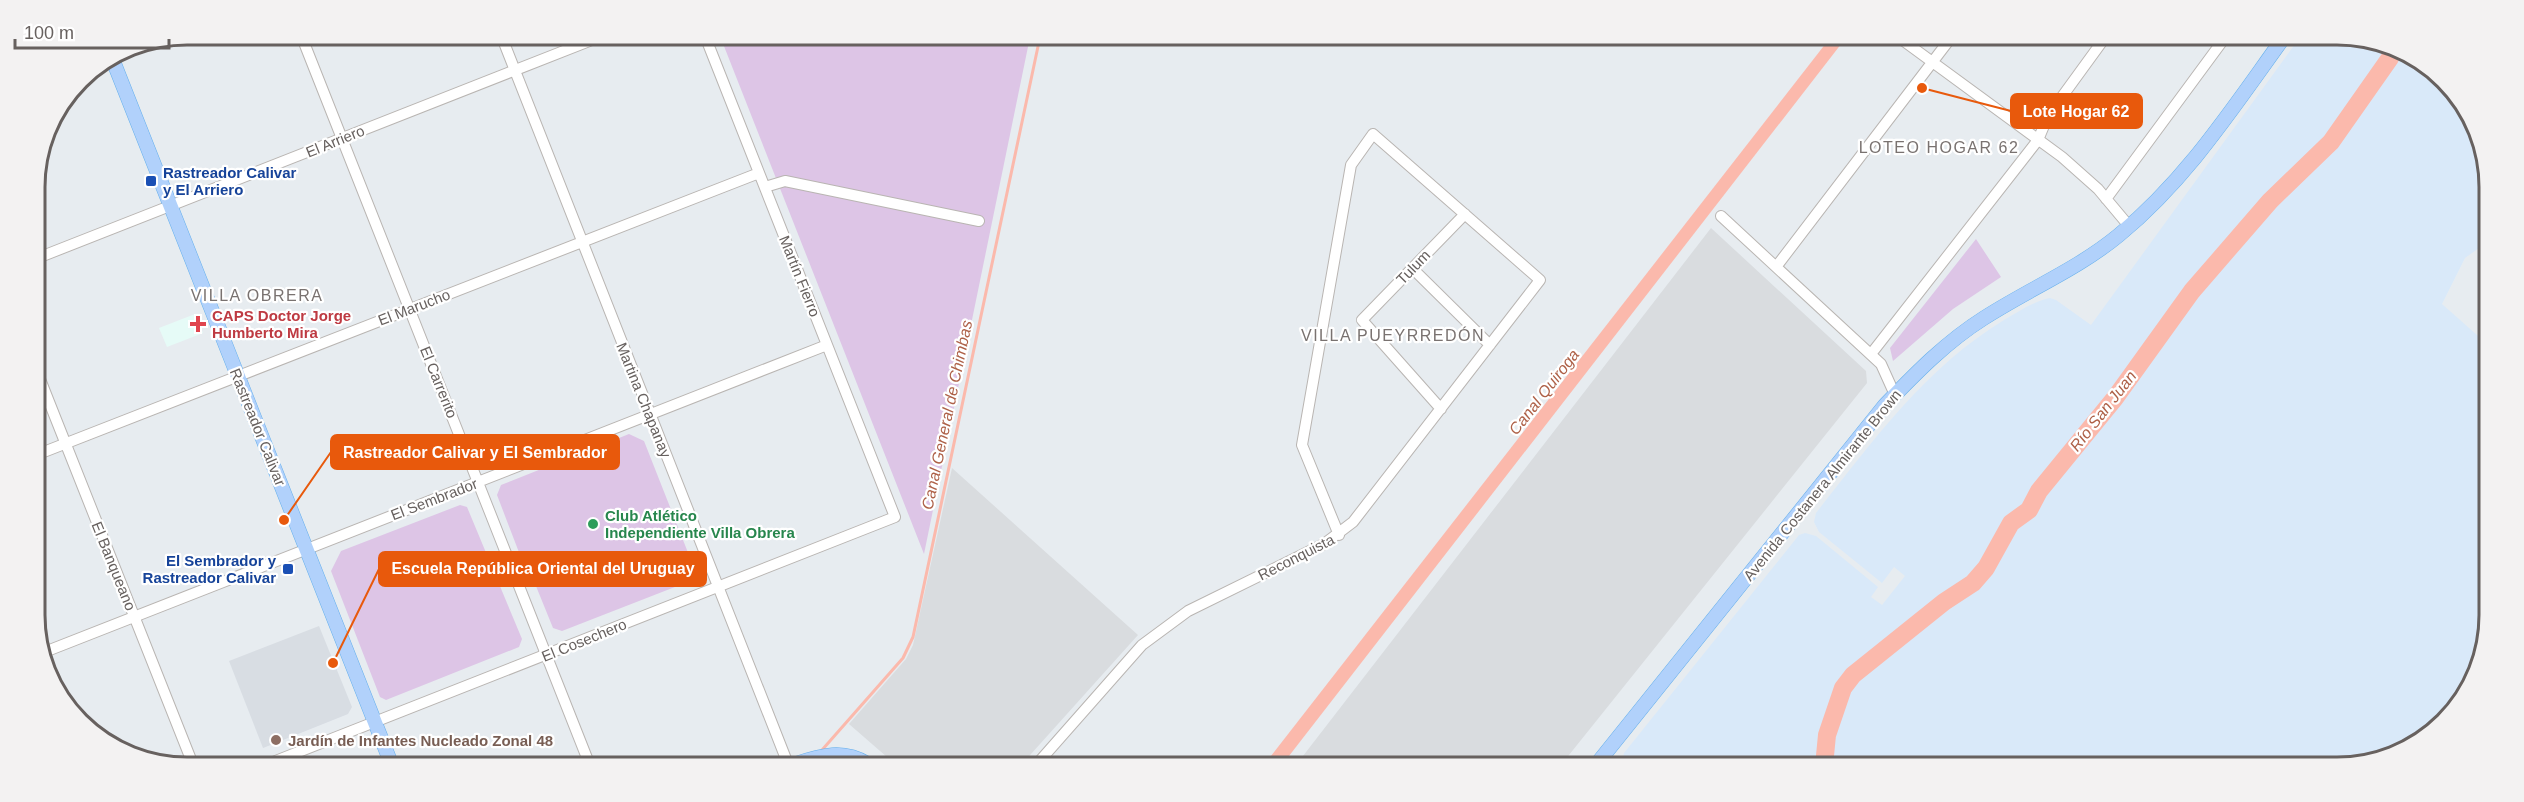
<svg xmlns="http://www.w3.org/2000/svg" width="2524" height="802" font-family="Arial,sans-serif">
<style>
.industrial{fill:#d9dcdf}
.education{fill:#d8dde3}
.medical{fill:#e6fbf7}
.green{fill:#ddc5e6}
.sand{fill:#d9e9f9}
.water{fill:#fbb9ac}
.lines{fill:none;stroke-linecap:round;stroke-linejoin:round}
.stream{stroke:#fbb9ac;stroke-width:3}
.river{stroke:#fbb9ac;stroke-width:18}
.minor-casing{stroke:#b9b5b2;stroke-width:12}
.major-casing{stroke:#65afeb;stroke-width:15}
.minor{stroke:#fff;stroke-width:10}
.major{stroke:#b1d1fb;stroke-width:14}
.transit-dot{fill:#1a4fb4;stroke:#fff;stroke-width:2}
.health-dot{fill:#e0444e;stroke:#fff;stroke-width:2}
.leisure-dot{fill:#2e9e5b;stroke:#fff;stroke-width:2}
.education-dot{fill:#8d6e63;stroke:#fff;stroke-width:2}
.labels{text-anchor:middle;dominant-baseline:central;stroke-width:4.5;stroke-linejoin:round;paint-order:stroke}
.street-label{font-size:15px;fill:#67615f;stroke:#fff}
.transit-label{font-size:15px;font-weight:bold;fill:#164399;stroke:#fff;text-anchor:start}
.health-label{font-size:15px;font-weight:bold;fill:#be3a42;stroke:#fff;text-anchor:start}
.leisure-label{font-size:15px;font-weight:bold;fill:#27864d;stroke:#fff;text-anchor:start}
.education-label{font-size:15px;font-weight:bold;fill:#785e54;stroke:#fff;text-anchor:start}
.neighbourhood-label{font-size:16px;letter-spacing:1.5px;fill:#797270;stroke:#fff}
.water-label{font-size:16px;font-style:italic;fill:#ae6148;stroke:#fff}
.rim{fill:none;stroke:#67615f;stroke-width:3}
.leader{fill:none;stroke:#e8590c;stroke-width:2}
.callout-dot{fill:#e8590c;stroke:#fff;stroke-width:2}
.callout{fill:#e8590c;stroke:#e8590c;stroke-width:2}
.callout-label{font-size:16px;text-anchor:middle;font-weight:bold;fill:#fff}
</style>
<rect width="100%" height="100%" fill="#e7ecf0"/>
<path class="industrial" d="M 1711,228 L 1866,371 L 1867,383 L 1561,765 L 1296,765 Z
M 952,468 L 1138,635 L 1022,764 L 895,764 L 849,724 L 906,659 L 913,645 Z"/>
<path class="education" d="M 319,626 L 352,707 L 348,714 L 263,748 L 229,661 Z"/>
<path class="medical" d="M 195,314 L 203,333 L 167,347 L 159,328 Z"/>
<path class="green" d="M 720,36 L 1030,37 L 924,554 Z
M 1976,239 L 2001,277 L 1953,309 L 1893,361 L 1890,348 Z
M 629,434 L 644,441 L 698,578 L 562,631 L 553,628 L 523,554 L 520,555 L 497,495 L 501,485 Z
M 460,505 L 467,507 L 522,639 L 519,647 L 386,700 L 380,697 L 331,571 L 341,551 Z"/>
<path class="sand" d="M 2298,40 L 2377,40 L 2451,86 L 2487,158 L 2486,243 L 2465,258 L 2442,304 L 2486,343 L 2484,655 L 2464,700 L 2430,736 L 2346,767 L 1622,766 L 1624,753 L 1799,535 L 1805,533 L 1816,536 L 1878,587 L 1871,597 L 1882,605 L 1905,576 L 1894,567 L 1882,583 L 1819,532 L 1814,522 L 1816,513 C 1872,442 1925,368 2004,320 C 2018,312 2034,301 2050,298 L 2056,300 L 2091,325 Z"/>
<path class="water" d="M 1830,38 L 1845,39 L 1282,765 L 1264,765 Z"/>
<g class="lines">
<path class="stream" d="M 822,750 L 903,658 L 913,637 L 1040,37"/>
<path class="river" d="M 1824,766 L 1827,735 L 1843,688 L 1853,675 L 1944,602 L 1973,583 L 1986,568 L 2011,523 L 2029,510 L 2039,491 L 2115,398 L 2192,291 L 2270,201 L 2331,142 L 2390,58 L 2392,50"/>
<defs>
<path id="minor" d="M 301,35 L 589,763
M 501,35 L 788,764
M 1901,39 L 2062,157 L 2098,189 L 2129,226
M 765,187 L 785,181 L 979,221
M 2106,199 L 2224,39
M 1721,216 L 1881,364 L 1895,395
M 35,259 L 602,36
M 1776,267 L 1950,39
M 1412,268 L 1490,345
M 1871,354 L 2038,140 L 2048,116 L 2104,39
M 36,369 L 192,762
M 1441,409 L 1362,320 L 1465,214
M 36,455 L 759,173
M 42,653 L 827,345
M 273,762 L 895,517 L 705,36
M 1037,764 L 1142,645 L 1188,611 L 1324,544 L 1353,522 L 1540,280 L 1373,134 L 1351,165 L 1302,445 L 1339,535"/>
<path id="major" d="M 112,58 L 391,763
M 795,764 C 822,755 843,749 868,764
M 1596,765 L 1885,405 C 1916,373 1946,342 1984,318 C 2029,289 2078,269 2119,235 C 2186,180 2232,109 2282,40"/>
</defs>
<use href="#minor" class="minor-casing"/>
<use href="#major" class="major-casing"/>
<use href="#minor" class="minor"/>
<use href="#major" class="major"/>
</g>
<g class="transit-dot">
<rect x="145" y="175" width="12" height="12" rx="3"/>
<rect x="282" y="563" width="12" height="12" rx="3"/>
</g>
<path class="health-dot" d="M195 315h6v6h6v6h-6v6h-6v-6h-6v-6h6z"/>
<circle class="leisure-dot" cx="593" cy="524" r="6"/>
<circle class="education-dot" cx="276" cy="740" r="6"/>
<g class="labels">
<g class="street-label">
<text transform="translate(335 141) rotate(-22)">El Arriero</text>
<text transform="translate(1413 267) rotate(-46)">Tulum</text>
<text transform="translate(800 276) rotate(68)">Martín Fierro</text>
<text transform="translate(414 307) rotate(-21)">El Marucho</text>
<text transform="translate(439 382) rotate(68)">El Carrerito</text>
<text transform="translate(644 400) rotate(68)">Martina Chapanay</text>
<text transform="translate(258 427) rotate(68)">Rastreador Calivar</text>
<text transform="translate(1822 485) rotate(-51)">Avenida Costanera Almirante Brown</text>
<text transform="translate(434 499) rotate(-21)">El Sembrador</text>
<text transform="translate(1296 557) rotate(-27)">Reconquista</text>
<text transform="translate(114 566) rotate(68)">El Banqueano</text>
<text transform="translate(584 640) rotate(-22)">El Cosechero</text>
</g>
<g class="transit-label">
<text x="163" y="172">Rastreador Calivar<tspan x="163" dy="17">y El Arriero</tspan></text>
<text x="276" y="560" text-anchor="end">El Sembrador y<tspan x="276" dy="17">Rastreador Calivar</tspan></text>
</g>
<g class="health-label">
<text x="212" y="315">CAPS Doctor Jorge<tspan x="212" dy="17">Humberto Mira</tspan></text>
</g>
<g class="leisure-label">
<text x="605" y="515">Club Atlético<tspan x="605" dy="17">Independiente Villa Obrera</tspan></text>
</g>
<g class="education-label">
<text x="288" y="740">Jardín de Infantes Nucleado Zonal 48</text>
</g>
<g class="neighbourhood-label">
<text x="1939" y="147">LOTEO HOGAR 62</text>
<text x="257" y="295">VILLA OBRERA</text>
<text x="1393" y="335">VILLA PUEYRREDÓN</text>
</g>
<g class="water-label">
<text transform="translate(1544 392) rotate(-52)">Canal Quiroga</text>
<text transform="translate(2103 411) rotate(-52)">Río San Juan</text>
<text transform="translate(947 415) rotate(-78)">Canal General de Chimbas</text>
</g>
</g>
<path d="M0 0H2524V802H0ZM187 45H2337A142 142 0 0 1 2479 187V615A142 142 0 0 1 2337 757H187A142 142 0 0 1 45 615V187A142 142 0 0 1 187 45Z" fill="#f3f2f2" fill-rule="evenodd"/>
<path class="rim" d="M187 45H2337A142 142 0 0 1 2479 187V615A142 142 0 0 1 2337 757H187A142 142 0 0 1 45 615V187A142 142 0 0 1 187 45Z"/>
<path class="leader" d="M1922 88L2011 111M284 520L331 452M333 663L379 569"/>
<g class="callout-dot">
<circle cx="1922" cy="88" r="6"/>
<circle cx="284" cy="520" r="6"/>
<circle cx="333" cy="663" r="6"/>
</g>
<g class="callout">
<rect x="2011" y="94" width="131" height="34" rx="6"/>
<rect x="331" y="435" width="288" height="34" rx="6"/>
<rect x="379" y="552" width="327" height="34" rx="6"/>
</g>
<g class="callout-label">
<text x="2076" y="117">Lote Hogar 62</text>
<text x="475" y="458">Rastreador Calivar y El Sembrador</text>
<text x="543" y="574">Escuela República Oriental del Uruguay</text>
</g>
<path d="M15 39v9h154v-9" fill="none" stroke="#67615f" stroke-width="3"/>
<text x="24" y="39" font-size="18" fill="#67615f" stroke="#ffffff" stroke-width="4.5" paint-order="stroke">100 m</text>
</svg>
